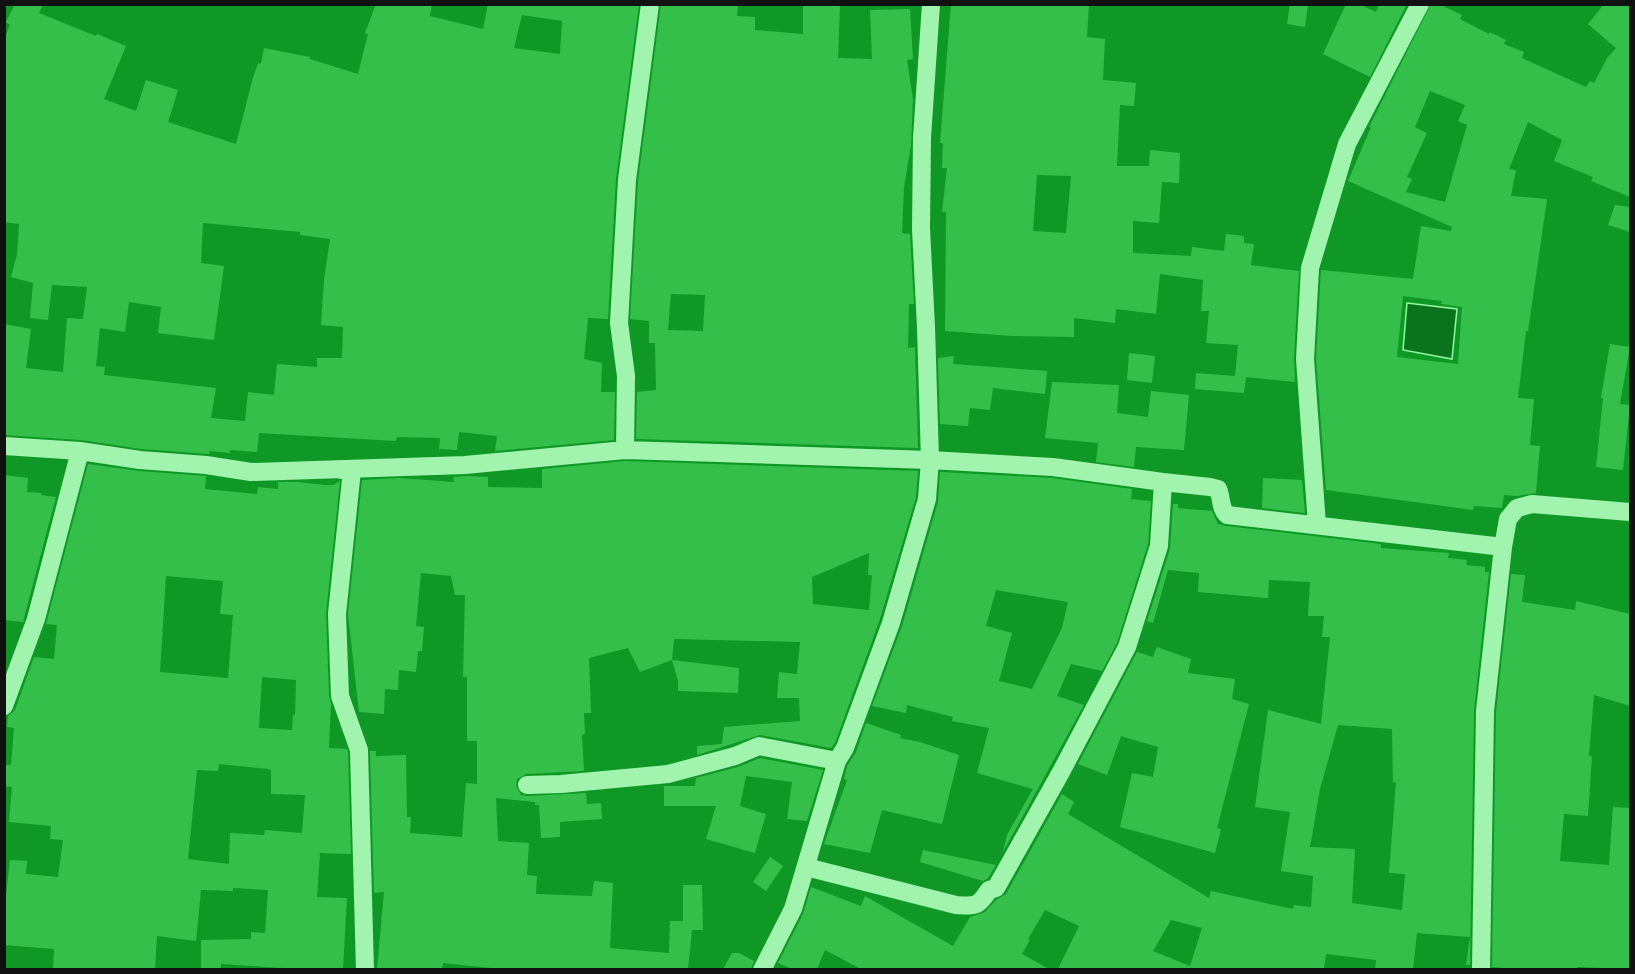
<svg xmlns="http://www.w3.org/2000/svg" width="1635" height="974" font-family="Inter,sans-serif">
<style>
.water{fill:#09741c;stroke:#93f8a1;stroke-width:1.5}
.building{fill:#34bf4a;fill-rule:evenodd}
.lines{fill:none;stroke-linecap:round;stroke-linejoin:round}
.street{stroke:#a1f4ae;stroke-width:18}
</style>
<rect width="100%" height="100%" fill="#109827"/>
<path class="water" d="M 1407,303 L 1457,309 L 1452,359 L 1403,350 Z"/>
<path class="building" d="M 15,4 L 43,4 L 39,13 L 96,36 L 97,34 L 126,46 L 104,99 L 136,111 L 146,80 L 178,90 L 168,122 L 236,144 L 252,81 L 258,63 L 261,64 L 264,48 L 310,57 L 310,59 L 358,74 L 368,34 L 365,33 L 376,4 L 432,4 L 430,16 L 483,29 L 488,4 L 639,4 L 616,179 L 608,319 L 588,318 L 584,359 L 602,363 L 601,392 L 615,392 L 614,440 L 495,451 L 497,436 L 459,432 L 457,450 L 439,449 L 440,438 L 397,437 L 396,441 L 259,433 L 257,452 L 230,450 L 230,453 L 210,451 L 209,454 L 141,449 L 81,440 L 4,435 L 4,324 L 31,329 L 26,368 L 63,372 L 67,318 L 83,319 L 87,287 L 52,285 L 48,320 L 30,318 L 33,283 L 11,277 L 17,254 L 19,224 L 4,222 L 4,40 L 10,25 L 6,22 ZM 522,15 L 562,21 L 560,54 L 514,48 ZM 203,223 L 300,232 L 300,235 L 330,239 L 324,280 L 321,325 L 343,327 L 342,358 L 317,358 L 317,367 L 277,364 L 274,395 L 248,392 L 245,421 L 211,418 L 216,388 L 104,375 L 105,367 L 96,366 L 100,328 L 125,332 L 129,302 L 161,307 L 158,333 L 214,340 L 224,266 L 201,263 Z
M 661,4 L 738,4 L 737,16 L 755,17 L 755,30 L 803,34 L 803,4 L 840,4 L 838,58 L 872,59 L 870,10 L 910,9 L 913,59 L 907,60 L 913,99 L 911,145 L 904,187 L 902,233 L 910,234 L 914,304 L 909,304 L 908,348 L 915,347 L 918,448 L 636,439 L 637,392 L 656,390 L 655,343 L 649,343 L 649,321 L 630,319 L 638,181 ZM 671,294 L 705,295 L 703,331 L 668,330 Z
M 951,4 L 1089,4 L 1087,37 L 1105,39 L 1103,80 L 1136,83 L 1134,106 L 1120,105 L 1117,166 L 1149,166 L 1150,150 L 1180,153 L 1179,183 L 1162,182 L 1159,223 L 1133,221 L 1133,253 L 1191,256 L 1192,247 L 1224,251 L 1226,234 L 1244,236 L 1244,243 L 1254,244 L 1251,265 L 1299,271 L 1294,358 L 1295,382 L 1246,377 L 1244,393 L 1195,389 L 1196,373 L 1235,376 L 1238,345 L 1206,343 L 1209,311 L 1201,311 L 1203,280 L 1160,274 L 1156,314 L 1116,309 L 1115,323 L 1074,318 L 1074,337 L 1012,336 L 945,331 L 946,212 L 942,212 L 947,168 L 942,168 L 943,143 L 940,143 ZM 1037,175 L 1071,176 L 1066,233 L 1033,231 Z
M 1290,4 L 1308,4 L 1305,27 L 1287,24 Z
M 1346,4 L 1359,4 L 1376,12 L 1379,4 L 1407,4 L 1370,77 L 1323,54 Z
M 1431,4 L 1439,4 L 1462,15 L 1460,19 L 1489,34 L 1490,32 L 1506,40 L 1504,44 L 1524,52 L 1522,58 L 1586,87 L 1590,81 L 1594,83 L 1607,58 L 1616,48 L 1588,24 L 1604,4 L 1630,4 L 1630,197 L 1591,181 L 1593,177 L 1554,161 L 1562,140 L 1528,122 L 1509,169 L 1516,170 L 1511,196 L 1547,199 L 1528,331 L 1526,331 L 1518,398 L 1534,399 L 1530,445 L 1540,446 L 1536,493 L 1517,496 L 1504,495 L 1502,508 L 1474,506 L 1473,510 L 1326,490 L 1316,359 L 1321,270 L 1413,279 L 1421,226 L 1451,231 L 1452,227 L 1348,181 L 1371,127 L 1369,127 ZM 1430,91 L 1465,105 L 1458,121 L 1467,125 L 1445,202 L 1406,192 L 1412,179 L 1407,177 L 1427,133 L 1415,127 ZM 1403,296 L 1442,301 L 1441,304 L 1462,307 L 1458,364 L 1397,357 Z
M 1615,205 L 1630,207 L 1630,232 L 1608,225 Z
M 1610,344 L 1630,347 L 1620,404 L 1630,405 L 1623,470 L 1596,467 L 1603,398 L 1601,398 Z
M 1129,353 L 1155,356 L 1152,383 L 1127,380 Z
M 954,356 L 953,364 L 1047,371 L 1045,394 L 993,388 L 990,410 L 970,408 L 968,426 L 940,424 L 938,358 Z
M 1052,382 L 1119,385 L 1117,413 L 1148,417 L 1151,391 L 1189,395 L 1184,450 L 1136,447 L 1134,467 L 1096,462 L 1098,443 L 1045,438 Z
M 625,461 L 918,471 L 916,497 L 880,619 L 835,743 L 831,748 L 760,735 L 697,755 L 697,746 L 722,744 L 724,727 L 800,721 L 799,698 L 777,698 L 779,672 L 797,674 L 800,642 L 674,639 L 672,660 L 739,668 L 738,693 L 678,691 L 678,681 L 672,660 L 640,672 L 628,648 L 589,658 L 591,713 L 584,713 L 585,734 L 582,735 L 584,771 L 526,774 L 517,779 L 516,786 L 521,795 L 527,796 L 586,793 L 587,804 L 601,803 L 602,819 L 560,822 L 560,837 L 541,838 L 539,805 L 535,805 L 535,802 L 496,798 L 498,841 L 529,843 L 527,875 L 537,876 L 536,894 L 592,896 L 594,881 L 613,883 L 610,948 L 669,953 L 670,921 L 683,921 L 683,885 L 702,885 L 703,930 L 692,930 L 688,969 L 500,969 L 443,963 L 442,969 L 377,969 L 384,892 L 374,893 L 370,751 L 376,751 L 376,756 L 406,755 L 407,817 L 411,817 L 410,833 L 462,837 L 466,783 L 477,784 L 477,741 L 467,741 L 467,677 L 463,677 L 465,595 L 455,595 L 451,576 L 421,573 L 416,626 L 424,627 L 422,651 L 418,651 L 416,672 L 399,670 L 398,690 L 385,689 L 384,714 L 359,712 L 348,614 L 362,480 L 399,478 L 454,482 L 453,477 L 466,476 L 488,477 L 488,487 L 542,488 L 542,469 ZM 869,553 L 868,575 L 872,575 L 869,610 L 813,604 L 812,577 Z
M 88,464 L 139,471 L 206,476 L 205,489 L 257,494 L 258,487 L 278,489 L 278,482 L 297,482 L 325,485 L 333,485 L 340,481 L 326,613 L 329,696 L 331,704 L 329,748 L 347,749 L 348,752 L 351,854 L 320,853 L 317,897 L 347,898 L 343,969 L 283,969 L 283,968 L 221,964 L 221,969 L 201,969 L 201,940 L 251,939 L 251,932 L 265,933 L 268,890 L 233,888 L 233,891 L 201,890 L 196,941 L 157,936 L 155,969 L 53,969 L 54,949 L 4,945 L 4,914 L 10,860 L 27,861 L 26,874 L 58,877 L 63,840 L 50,839 L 51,826 L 9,822 L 12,787 L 4,786 L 4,765 L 11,765 L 14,728 L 7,727 L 8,716 L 15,710 L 34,657 L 54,659 L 57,625 L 46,624 ZM 166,576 L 223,581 L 220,614 L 233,615 L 228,678 L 160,672 ZM 262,677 L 296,680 L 295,715 L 293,715 L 292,730 L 259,728 ZM 219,764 L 268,769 L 271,770 L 271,794 L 305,795 L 302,833 L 265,830 L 264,835 L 230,833 L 229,864 L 188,859 L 197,770 L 218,771 Z
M 940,472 L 1052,478 L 1132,489 L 1131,499 L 1151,501 L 1148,544 L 1117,643 L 1102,671 L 1071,664 L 1057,696 L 1084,705 L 1003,852 L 1007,835 L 1033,789 L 977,773 L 989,728 L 952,721 L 953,717 L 907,705 L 906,713 L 872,706 L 902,626 L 938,502 ZM 996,590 L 1068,602 L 1062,628 L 1032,689 L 999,681 L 1012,633 L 986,626 Z
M 4,475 L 28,478 L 27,492 L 41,493 L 41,495 L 56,497 L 23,622 L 4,620 Z
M 1263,478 L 1302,480 L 1305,513 L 1262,508 Z
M 1173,504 L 1178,504 L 1178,508 L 1212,511 L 1218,524 L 1226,526 L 1381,544 L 1381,548 L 1449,553 L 1448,558 L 1467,560 L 1466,565 L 1485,567 L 1485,572 L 1489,572 L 1474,711 L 1470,965 L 1466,965 L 1470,937 L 1417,933 L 1413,969 L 1375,969 L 1376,960 L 1326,954 L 1324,969 L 1058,969 L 1079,926 L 1045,910 L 1028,939 L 1030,940 L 1022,954 L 1049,969 L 861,969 L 825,950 L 817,969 L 792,969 L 778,963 L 803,914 L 811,887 L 861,906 L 865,896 L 953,946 L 970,917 L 985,912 L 996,900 L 1006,894 L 1062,794 L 1074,802 L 1068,814 L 1209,898 L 1211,891 L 1293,909 L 1294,905 L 1311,907 L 1313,876 L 1281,871 L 1290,812 L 1255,807 L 1268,710 L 1321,724 L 1330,637 L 1322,637 L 1324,616 L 1308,616 L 1310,582 L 1269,580 L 1268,598 L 1198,592 L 1199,573 L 1168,570 L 1153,623 L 1147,621 L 1170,549 ZM 1338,725 L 1392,729 L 1393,783 L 1396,782 L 1389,873 L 1405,874 L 1402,910 L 1352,903 L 1355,849 L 1310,847 L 1320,789 ZM 1171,920 L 1202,928 L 1190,966 L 1153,951 Z
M 1511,574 L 1525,575 L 1522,602 L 1575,610 L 1576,601 L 1630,614 L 1630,706 L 1594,695 L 1589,756 L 1592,756 L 1588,816 L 1564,814 L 1560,861 L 1609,865 L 1613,807 L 1630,808 L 1630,969 L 1577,967 L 1577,969 L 1519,969 L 1492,967 L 1496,712 Z
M 1157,647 L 1191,659 L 1188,673 L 1235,679 L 1232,699 L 1249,704 L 1217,828 L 1221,829 L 1215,853 L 1120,827 L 1132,773 L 1153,777 L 1158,747 L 1121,736 L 1107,775 L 1078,764 L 1137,652 L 1153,657 Z
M 866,723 L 901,735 L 900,738 L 920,742 L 959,755 L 942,824 L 882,810 L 870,853 L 824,844 L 847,780 L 844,779 L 847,766 L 856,752 Z
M 760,758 L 823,770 L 807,821 L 787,819 L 792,782 L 746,776 L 740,806 L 766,814 L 755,853 L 706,839 L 716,806 L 664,806 L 664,786 L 695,786 L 696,778 L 738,767 Z
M 923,850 L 996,865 L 988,878 L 983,881 L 920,862 Z
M 770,857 L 783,866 L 766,891 L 753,882 Z
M 732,953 L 739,953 L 754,961 L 751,969 L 723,969 Z"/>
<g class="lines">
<path class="street" d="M 4,446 L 80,451 L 140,460 L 206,465 L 251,472 L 465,465 L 625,450 L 930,460 L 1053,467 L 1163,482 L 1210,487 L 1218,489 C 1222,498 1220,509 1227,515 L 1503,547
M 625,450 L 626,376 L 619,323 L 627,180 L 650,4
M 341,470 L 352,470 L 337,614 L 340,696 L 359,750 L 365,970
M 1317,525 L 1305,359 L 1310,268 L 1347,144 L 1420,4
M 4,706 L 36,619 L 80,451
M 527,785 L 561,784 L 668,774 L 735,756 L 759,746 L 837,761
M 806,867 L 956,905 C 976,906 978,907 989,890 L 996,888 L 1061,772 L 1127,647 L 1159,546 L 1163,482
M 762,970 L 793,909 L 837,761 L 845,748 L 891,623 L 927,499 L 930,460 L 926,327 L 921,229 L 922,138 L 931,4
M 1481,970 L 1485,711 L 1503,547 L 1508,519 L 1517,508 L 1532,504 L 1630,512"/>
</g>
<rect width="1635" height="974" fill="none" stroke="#111111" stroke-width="12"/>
</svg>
